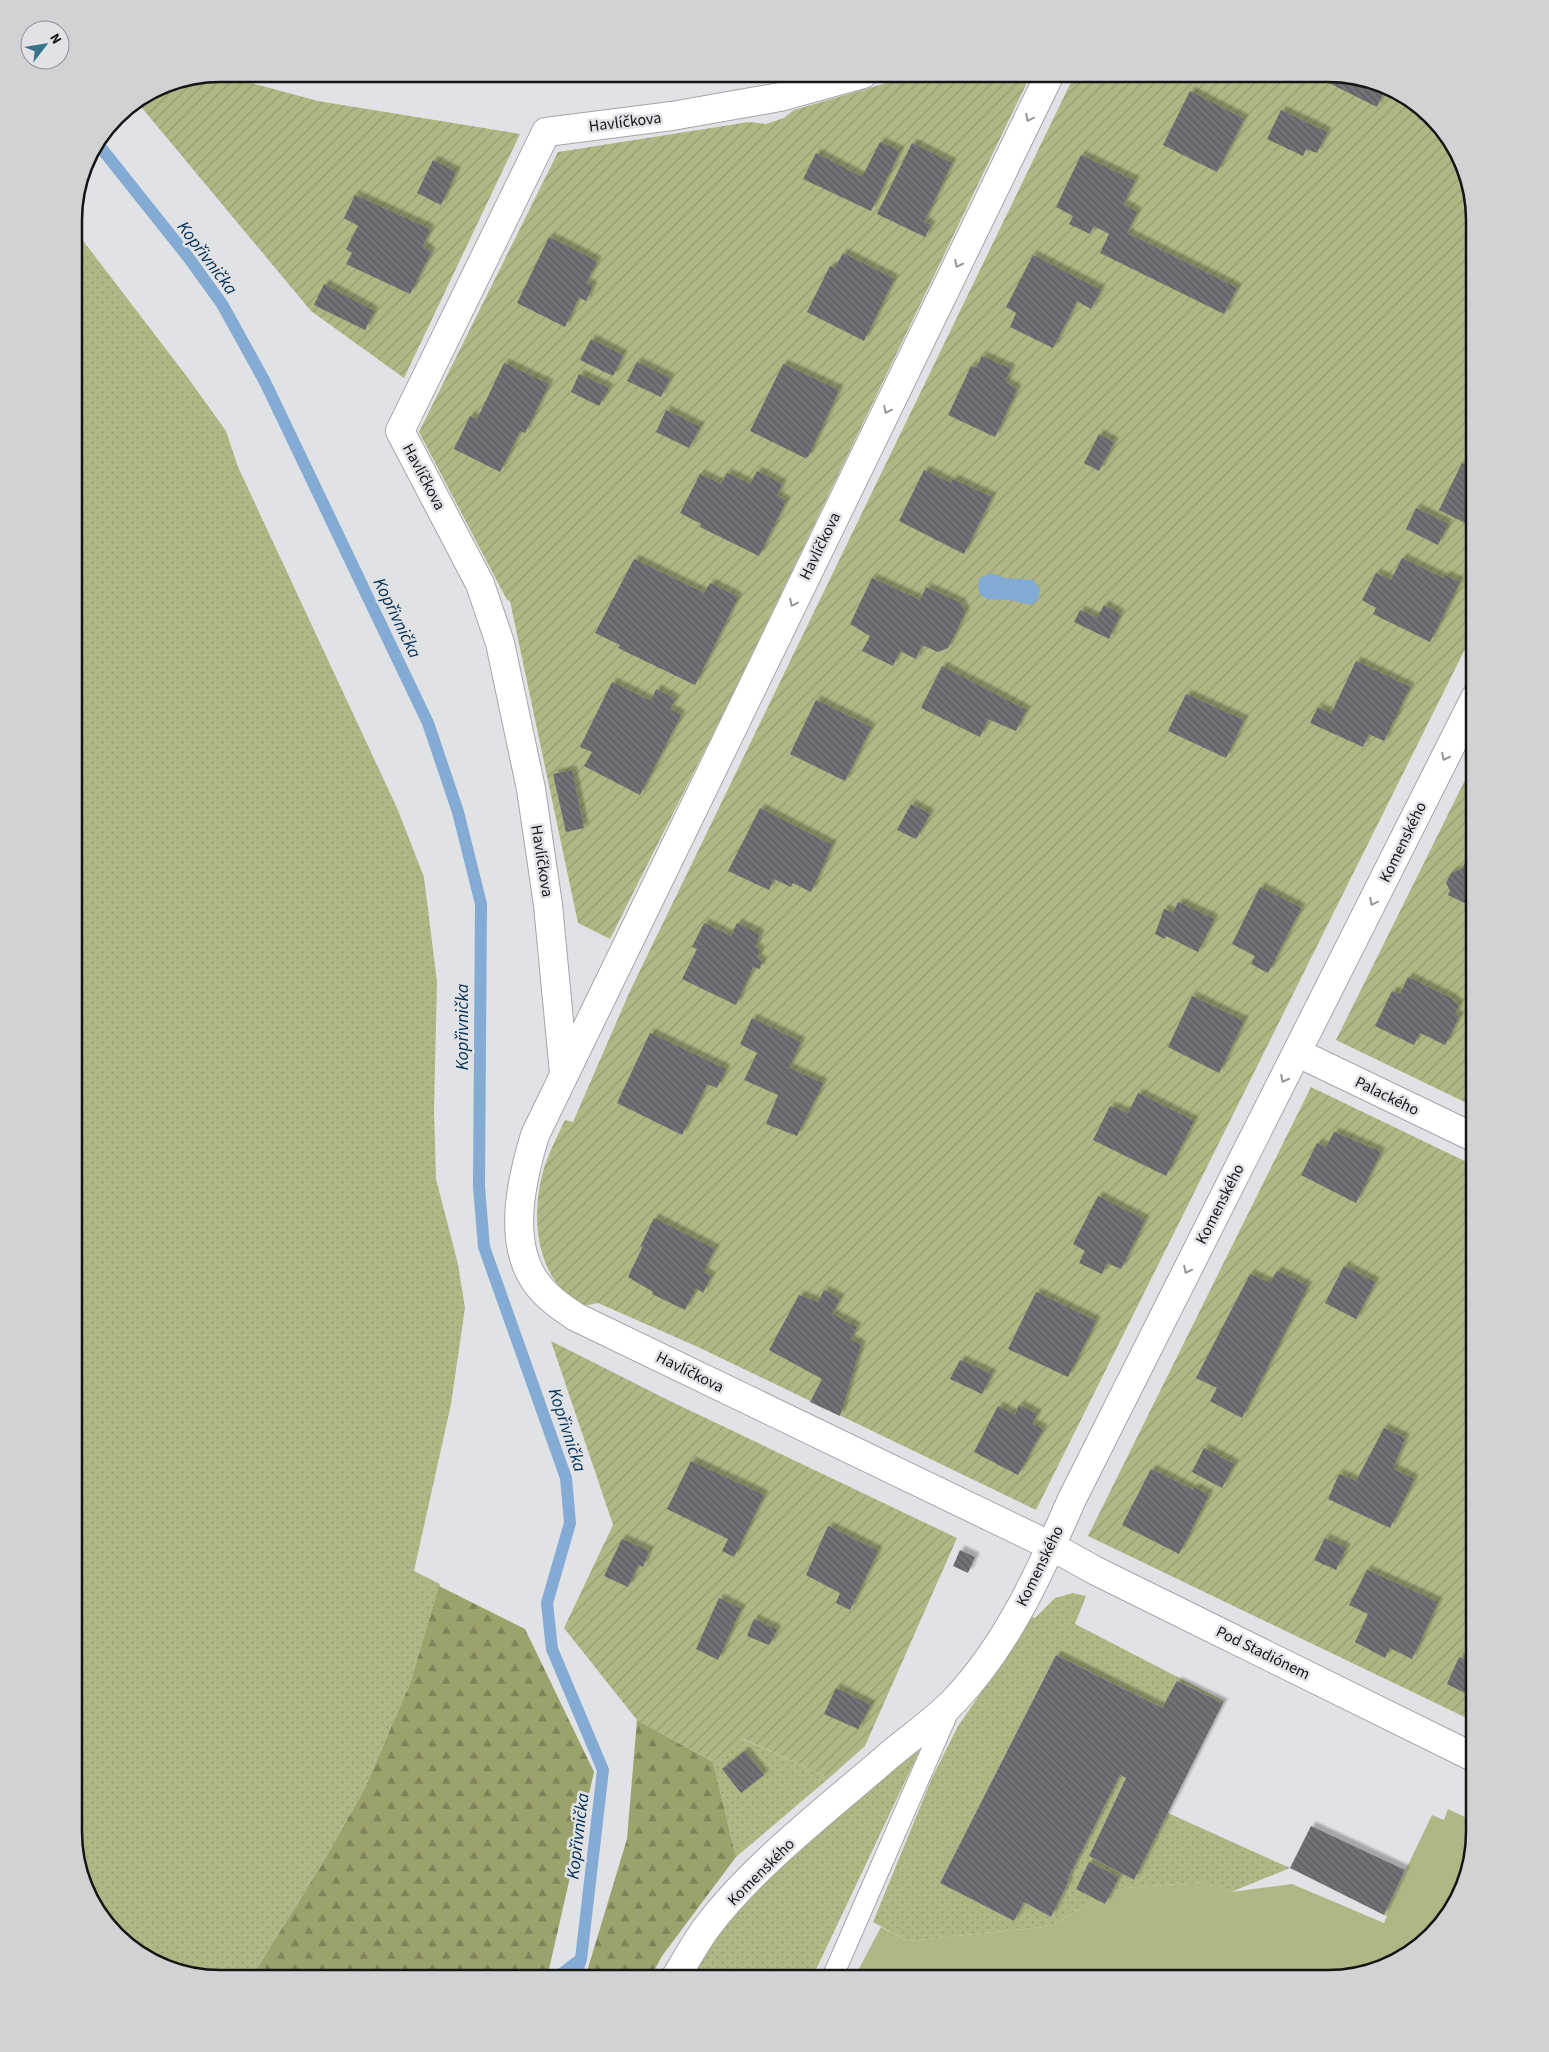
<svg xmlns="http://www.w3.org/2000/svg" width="1549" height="2052" font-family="'Source Sans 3',sans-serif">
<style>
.grass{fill:url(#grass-dots)}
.forest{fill:url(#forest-firs)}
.garden{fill:url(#garden-furrows)}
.pitch{fill:#b0b784}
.water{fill:#84abd4}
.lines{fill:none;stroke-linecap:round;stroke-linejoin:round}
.stream{stroke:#84abd4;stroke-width:12}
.building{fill:url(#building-back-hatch);filter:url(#shadow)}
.service-casing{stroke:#a3a5a8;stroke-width:22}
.minor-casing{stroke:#a3a5a8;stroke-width:30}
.service{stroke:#fff;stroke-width:20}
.minor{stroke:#fff;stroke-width:28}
.rail{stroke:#7d7d7f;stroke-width:4}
.oneway{stroke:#969696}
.labels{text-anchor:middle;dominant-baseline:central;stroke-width:5;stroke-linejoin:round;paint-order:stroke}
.street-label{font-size:16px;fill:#151516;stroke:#e1e2e5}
.water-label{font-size:18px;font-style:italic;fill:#012e54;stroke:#e1e2e5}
.rim{fill:none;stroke:#151516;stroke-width:2.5}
</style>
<defs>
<pattern id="grass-dots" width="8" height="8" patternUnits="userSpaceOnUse" patternTransform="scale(1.25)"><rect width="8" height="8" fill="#b0b784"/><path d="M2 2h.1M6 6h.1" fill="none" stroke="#969c71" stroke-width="1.8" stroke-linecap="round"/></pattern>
<pattern id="forest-firs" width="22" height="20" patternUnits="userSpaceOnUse" patternTransform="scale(1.25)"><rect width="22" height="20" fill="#9ca26c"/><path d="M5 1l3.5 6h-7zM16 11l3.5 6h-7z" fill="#7e8358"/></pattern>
<pattern id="garden-furrows" width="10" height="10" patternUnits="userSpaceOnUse" patternTransform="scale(1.25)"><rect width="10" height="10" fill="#b0b784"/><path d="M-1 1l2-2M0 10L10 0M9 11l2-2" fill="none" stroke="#969c71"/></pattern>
<pattern id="building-back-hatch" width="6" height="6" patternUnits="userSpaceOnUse" patternTransform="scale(1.25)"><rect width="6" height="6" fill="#707275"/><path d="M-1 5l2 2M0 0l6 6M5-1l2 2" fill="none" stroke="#5b5c5f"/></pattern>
<filter id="shadow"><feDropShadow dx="4.5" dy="-4.5" stdDeviation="1" flood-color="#0004"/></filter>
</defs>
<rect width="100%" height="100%" fill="#e1e2e5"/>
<path class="grass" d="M 74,229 L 188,378 L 226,431 L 238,467 L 397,808 L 424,877 L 437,982 L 434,1110 L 436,1179 L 458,1264 L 465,1308 L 451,1404 L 414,1571 L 440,1584 L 411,1681 L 364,1790 L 322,1864 L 251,1978 L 221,1978 L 148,1959 L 98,1913 L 74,1831 Z
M 1073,1593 L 1086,1596 L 1075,1624 L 1224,1701 L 1223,1703 L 1178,1681 L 1162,1708 L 1056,1655 L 940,1883 L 1014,1921 L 1024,1902 L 1051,1917 L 1069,1882 L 1067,1880 L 1120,1775 L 1126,1778 L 1089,1856 L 1134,1880 L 1168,1813 L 1290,1868 L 1231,1892 L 1203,1882 L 1124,1888 L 1111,1892 L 1089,1863 L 1076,1889 L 1095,1898 L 1053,1926 L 908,1941 L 873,1922 L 932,1778 L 958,1726 L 999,1667 L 1029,1615 L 1035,1618 L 1055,1598 Z
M 743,1739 L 829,1778 L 736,1857 L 713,1762 Z
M 915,1749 L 919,1752 L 812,1978 L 687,1978 C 707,1950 727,1922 750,1897 C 799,1842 859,1797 915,1749 Z"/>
<path class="forest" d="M 439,1586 L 525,1629 L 594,1772 L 547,1978 L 251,1978 L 322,1864 L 364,1790 L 411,1681 Z
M 637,1720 L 713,1762 L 736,1857 L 662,1956 L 650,1978 L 585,1978 L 627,1839 Z"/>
<path class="garden" d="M 218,74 L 318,101 L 520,134 L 404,378 L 311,311 L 137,102 L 165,85 Z
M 917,74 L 1031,74 L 727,706 L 610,939 L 578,923 L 510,601 L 507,600 L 419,432 L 558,152 L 749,122 L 766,124 L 784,118 L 794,110 Z
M 1075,74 L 1337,74 L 1402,94 L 1451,139 L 1475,221 L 1475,629 L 1036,1510 L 698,1347 L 598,1303 L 583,1306 C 577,1302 570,1298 564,1292 C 533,1260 532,1206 545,1165 C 550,1150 558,1135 565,1120 L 573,1122 L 630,991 Z
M 1475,760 L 1475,1107 L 1336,1040 Z
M 1311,1087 L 1475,1166 L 1475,1722 L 1088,1536 Z
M 551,1341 L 670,1401 L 957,1538 L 865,1746 L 829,1778 L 744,1739 L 713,1762 L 637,1720 L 564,1628 L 613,1525 Z"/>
<path class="pitch" d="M 1448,1809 L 1475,1822 L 1475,1831 L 1456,1904 L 1410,1954 L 1328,1978 L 854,1978 L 881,1927 L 908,1941 L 1053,1926 L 1095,1898 L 1105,1904 L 1111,1892 L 1124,1888 L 1204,1882 L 1231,1892 L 1292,1884 L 1384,1923 L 1387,1916 L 1384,1915 L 1432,1815 L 1444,1820 Z"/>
<path class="water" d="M 991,573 L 1005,578 L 1033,580 L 1040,589 L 1038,600 L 1031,605 C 1023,604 1015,600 1007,600 C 990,599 974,602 979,578 Z"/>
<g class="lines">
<path class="stream" d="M 98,144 L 188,257 L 222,304 L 265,382 L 428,723 L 458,812 L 481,904 L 479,1187 L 484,1247 L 566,1478 L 570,1523 L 547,1603 L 552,1649 L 603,1770 L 581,1959 L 575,1978
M 556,1978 L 581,1959"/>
</g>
<path class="building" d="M 1317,74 L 1337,74 L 1385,89 L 1377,107 L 1315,76 Z
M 1190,91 L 1244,119 L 1217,172 L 1163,145 Z
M 1281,110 L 1327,132 L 1317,153 L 1306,149 L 1303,156 L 1267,139 Z
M 880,142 L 900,151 L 871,211 L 803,179 L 816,153 L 862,177 Z
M 912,143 L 952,163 L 924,222 L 931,225 L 925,237 L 877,214 Z
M 1081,155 L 1135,181 L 1123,204 L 1137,212 L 1127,233 L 1237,288 L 1224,314 L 1100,253 L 1109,234 L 1094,226 L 1090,234 L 1069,224 L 1073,216 L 1056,207 Z
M 433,160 L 456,172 L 441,205 L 417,193 Z
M 355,195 L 430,229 L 423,246 L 431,252 L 410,294 L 346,264 L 352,253 L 346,249 L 358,226 L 344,218 Z
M 549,237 L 597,261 L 586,283 L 593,286 L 586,301 L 579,297 L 565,327 L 517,303 Z
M 843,253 L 894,279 L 864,341 L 807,312 L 830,266 L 835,268 Z
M 1033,255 L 1101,290 L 1091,309 L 1077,301 L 1053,348 L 1010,327 L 1016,313 L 1006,307 Z
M 324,284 L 374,311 L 365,330 L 314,305 Z
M 591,339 L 623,355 L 613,376 L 580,360 Z
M 982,356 L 1011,369 L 1005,382 L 1017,389 L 995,437 L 948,415 L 971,366 L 976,368 Z
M 637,362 L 670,378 L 661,397 L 627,381 Z
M 504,363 L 549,384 L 525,433 L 520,431 L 500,472 L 454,449 L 470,416 L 477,419 Z
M 783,364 L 839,390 L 808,457 L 805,458 L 750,431 Z
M 579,374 L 609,388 L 599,406 L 571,392 Z
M 666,410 L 700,427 L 689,448 L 656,432 Z
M 1099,434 L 1114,442 L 1099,471 L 1084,463 Z
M 1462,463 L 1475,469 L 1475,528 L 1439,510 Z
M 924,470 L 951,483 L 953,479 L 992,497 L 964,554 L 899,521 Z
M 757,471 L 782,484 L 777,496 L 786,501 L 759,556 L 700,527 L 701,524 L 680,513 L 700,474 L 721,484 L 727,473 L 750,484 Z
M 1416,508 L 1448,524 L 1438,545 L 1406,529 Z
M 1402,558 L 1443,578 L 1445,575 L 1460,582 L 1430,642 L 1373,614 L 1376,608 L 1362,600 L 1376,573 L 1391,580 Z
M 634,559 L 704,593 L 710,583 L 738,597 L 695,685 L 618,648 L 620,645 L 595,633 Z
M 872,578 L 920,600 L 926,587 L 961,603 L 965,613 L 948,648 L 938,652 L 922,645 L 916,659 L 900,651 L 893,666 L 862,651 L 870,636 L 850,624 Z
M 1104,605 L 1120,614 L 1109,639 L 1074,622 L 1080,610 L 1097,618 Z
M 1356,661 L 1410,687 L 1384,741 L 1369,734 L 1363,747 L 1310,723 L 1318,707 L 1331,714 Z
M 942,666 L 1026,710 L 1016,731 L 988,719 L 980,737 L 921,708 Z
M 612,682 L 651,701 L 656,689 L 675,699 L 670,709 L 681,715 L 640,795 L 584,766 L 592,752 L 580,747 Z
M 1186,694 L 1244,720 L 1226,758 L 1168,731 Z
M 816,700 L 871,727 L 845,781 L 790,754 Z
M 572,770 L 584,828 L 566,832 L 553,774 Z
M 911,804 L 930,814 L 916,839 L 897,830 Z
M 760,808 L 832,845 L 811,892 L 793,883 L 791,887 L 774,879 L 769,890 L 728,871 Z
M 1475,842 L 1475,908 L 1448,895 L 1450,890 L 1446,883 L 1451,873 L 1462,869 Z
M 1260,887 L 1301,908 L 1268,973 L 1251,964 L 1255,956 L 1232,944 Z
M 1178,902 L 1214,919 L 1198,952 L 1166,936 L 1165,939 L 1155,934 L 1164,909 L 1173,913 Z
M 704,923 L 731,936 L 737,923 L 760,934 L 755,947 L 760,950 L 757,958 L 762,961 L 760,969 L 753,967 L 736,1005 L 682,979 L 697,949 L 692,947 Z
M 1408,977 L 1451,998 L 1459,1005 L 1455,1014 L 1459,1017 L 1445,1045 L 1420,1033 L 1414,1045 L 1375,1026 L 1392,991 L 1400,994 Z
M 1192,996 L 1244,1021 L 1219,1073 L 1168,1047 Z
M 1475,1016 L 1475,1037 L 1467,1034 Z
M 752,1018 L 801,1042 L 789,1068 L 823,1083 L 797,1136 L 766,1124 L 778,1095 L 744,1080 L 757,1053 L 740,1044 Z
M 650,1033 L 726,1069 L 717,1088 L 707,1084 L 682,1135 L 617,1103 Z
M 1138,1093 L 1194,1121 L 1166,1176 L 1093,1140 L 1110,1106 L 1128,1113 Z
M 1334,1132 L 1381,1152 L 1356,1203 L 1301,1175 L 1317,1143 L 1326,1147 Z
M 1098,1196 L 1145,1220 L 1121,1269 L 1107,1263 L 1102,1274 L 1079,1263 L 1085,1251 L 1073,1244 Z
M 654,1218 L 715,1249 L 703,1272 L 711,1276 L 703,1293 L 696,1288 L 685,1310 L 652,1294 L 653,1292 L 628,1277 L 643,1246 L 640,1247 Z
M 1344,1266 L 1375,1282 L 1356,1319 L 1325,1303 Z
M 1277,1271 L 1308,1286 L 1242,1418 L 1210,1401 L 1217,1388 L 1196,1378 L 1250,1274 L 1270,1283 Z
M 824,1290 L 840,1299 L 832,1314 L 857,1327 L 850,1339 L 861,1345 L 840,1416 L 810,1402 L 822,1379 L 769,1350 L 799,1295 L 818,1302 Z
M 1036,1292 L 1096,1321 L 1068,1377 L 1008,1349 Z
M 960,1360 L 992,1374 L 982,1394 L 950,1379 Z
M 1019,1405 L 1037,1414 L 1032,1424 L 1043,1429 L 1018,1475 L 974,1452 L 998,1406 L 1015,1415 Z
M 1384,1428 L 1405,1438 L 1393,1469 L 1414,1479 L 1390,1528 L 1328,1499 L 1339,1474 L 1356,1481 Z
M 1204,1448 L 1234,1464 L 1222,1488 L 1192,1472 Z
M 691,1461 L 764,1495 L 734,1557 L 722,1551 L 728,1539 L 667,1509 Z
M 1151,1469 L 1193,1490 L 1194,1487 L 1209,1495 L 1179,1554 L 1122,1525 Z
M 828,1526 L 878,1551 L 850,1610 L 836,1603 L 840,1593 L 806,1575 Z
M 1325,1538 L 1346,1548 L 1336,1570 L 1314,1560 Z
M 622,1539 L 649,1551 L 643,1567 L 638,1565 L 628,1587 L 604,1576 Z
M 960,1550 L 975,1557 L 968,1573 L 953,1566 Z
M 1367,1570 L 1438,1602 L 1412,1659 L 1390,1648 L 1385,1658 L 1355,1642 L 1368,1614 L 1349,1605 Z
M 719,1598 L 741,1609 L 718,1660 L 696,1649 Z
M 754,1619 L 777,1630 L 769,1645 L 747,1636 Z
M 1056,1655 L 1162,1708 L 1177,1681 L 1223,1703 L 1134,1880 L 1089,1856 L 1126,1778 L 1120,1775 L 1067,1880 L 1069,1881 L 1051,1917 L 1024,1902 L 1014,1921 L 940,1883 Z
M 1459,1657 L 1475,1664 L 1475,1698 L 1447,1684 Z
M 836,1688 L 871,1705 L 858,1729 L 824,1714 Z
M 745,1751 L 764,1775 L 741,1793 L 722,1769 Z
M 1311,1826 L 1405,1870 L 1384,1915 L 1290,1868 Z
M 1089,1862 L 1119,1877 L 1105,1904 L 1076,1889 Z"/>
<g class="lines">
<defs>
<path id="service" d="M 832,1978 L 950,1708"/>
<path id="minor" d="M 1050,74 L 535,1135 C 522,1178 507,1240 535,1281 C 546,1297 561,1307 576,1317 L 1051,1546 L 1096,1571 L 1475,1758
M 1298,1053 L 1475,1138
M 564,1073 L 548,905 L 531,789 L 500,643 L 480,584 L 400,431 L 546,132 L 672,116 L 780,97 L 863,74
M 675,1978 C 686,1961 695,1943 707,1927 C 753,1866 827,1809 885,1759 C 908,1739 934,1722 955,1700 C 1008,1644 1041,1570 1072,1499 L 1475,698"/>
</defs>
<use href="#service" class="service-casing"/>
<use href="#minor" class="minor-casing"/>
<use href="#service" class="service"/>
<use href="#minor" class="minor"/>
<path class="rail" d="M 438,74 C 504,83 572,81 638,74"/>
</g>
<defs><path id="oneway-chevron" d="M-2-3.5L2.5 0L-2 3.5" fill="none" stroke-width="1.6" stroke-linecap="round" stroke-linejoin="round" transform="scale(1.25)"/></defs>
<g class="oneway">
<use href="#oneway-chevron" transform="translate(1029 118) rotate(116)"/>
<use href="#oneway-chevron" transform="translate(958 264) rotate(116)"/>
<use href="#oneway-chevron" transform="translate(887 410) rotate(116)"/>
<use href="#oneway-chevron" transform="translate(793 603) rotate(116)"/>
<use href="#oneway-chevron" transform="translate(1445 757) rotate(117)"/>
<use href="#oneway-chevron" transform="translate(1373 902) rotate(116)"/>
<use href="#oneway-chevron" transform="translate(1284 1079) rotate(117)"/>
<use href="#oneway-chevron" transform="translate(1187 1270) rotate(117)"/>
</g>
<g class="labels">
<g class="street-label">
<text transform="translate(625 122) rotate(-7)">Havlíčkova</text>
<text transform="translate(424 477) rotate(62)">Havlíčkova</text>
<text transform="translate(820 546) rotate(-64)">Havlíčkova</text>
<text transform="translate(1403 842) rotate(-64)">Komenského</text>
<text transform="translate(542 861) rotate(81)">Havlíčkova</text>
<text transform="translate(1387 1096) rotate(26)">Palackého</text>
<text transform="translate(1220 1204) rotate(-63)">Komenského</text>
<text transform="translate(690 1372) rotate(26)">Havlíčkova</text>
<text transform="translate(1040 1566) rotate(-64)">Komenského</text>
<text transform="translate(1263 1653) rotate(26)">Pod Stadiónem</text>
<text transform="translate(761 1872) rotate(-45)">Komenského</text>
</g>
<g class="water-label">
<text transform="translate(207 258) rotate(53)">Kopřivnička</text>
<text transform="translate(397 618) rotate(64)">Kopřivnička</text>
<text transform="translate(462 1027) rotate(-90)">Kopřivnička</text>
<text transform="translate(567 1430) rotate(72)">Kopřivnička</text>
<text transform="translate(578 1836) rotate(-83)">Kopřivnička</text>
</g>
</g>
<path d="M0 0H1549V2052H0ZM220 82H1328A138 138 0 0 1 1466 220V1832A138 138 0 0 1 1328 1970H220A138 138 0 0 1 82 1832V220A138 138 0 0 1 220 82Z" fill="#d1d2d4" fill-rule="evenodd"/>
<path class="rim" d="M220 82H1328A138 138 0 0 1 1466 220V1832A138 138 0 0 1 1328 1970H220A138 138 0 0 1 82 1832V220A138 138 0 0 1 220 82Z"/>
<g transform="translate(45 45) rotate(59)"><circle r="24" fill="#e1e2e5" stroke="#8f9092"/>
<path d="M0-4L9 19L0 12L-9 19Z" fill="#357589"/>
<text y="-8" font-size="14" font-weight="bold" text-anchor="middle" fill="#151516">N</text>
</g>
</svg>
